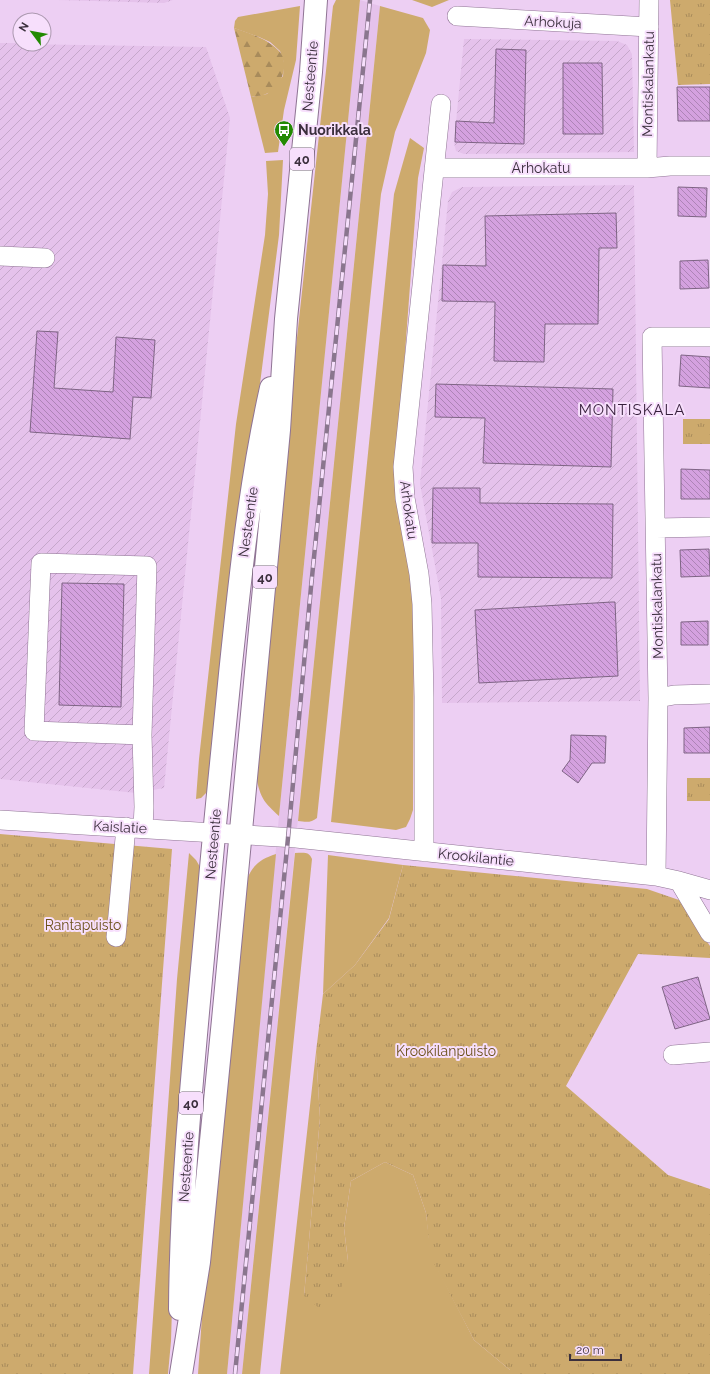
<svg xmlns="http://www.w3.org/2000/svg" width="710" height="1374" font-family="Raleway,sans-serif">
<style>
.built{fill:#e5c2eb}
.industrial{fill:url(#industrial-furrows)}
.grass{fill:#cdaa6d}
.forest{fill:url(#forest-firs)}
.park{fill:url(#park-tufts)}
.building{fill:url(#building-back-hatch);stroke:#7e6484}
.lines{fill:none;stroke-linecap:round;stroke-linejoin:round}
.minor-casing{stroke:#8f7494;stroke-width:20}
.major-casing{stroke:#8f7494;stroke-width:24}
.minor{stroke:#fff;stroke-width:19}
.major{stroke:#fff;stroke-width:22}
.rail-casing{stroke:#8a768e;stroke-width:4.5}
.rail{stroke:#f7dffc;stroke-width:3;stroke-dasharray:9;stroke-linecap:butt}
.labels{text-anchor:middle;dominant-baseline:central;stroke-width:4;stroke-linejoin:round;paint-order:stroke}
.shield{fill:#f7dffc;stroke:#736476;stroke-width:1}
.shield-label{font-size:13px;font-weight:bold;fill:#3b2f3d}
.street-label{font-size:14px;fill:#3b2f3d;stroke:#f7dffc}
.poi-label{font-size:14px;font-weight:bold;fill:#3b2f3d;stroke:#f7dffc;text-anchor:start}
.park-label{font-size:14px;fill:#6d521c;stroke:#f7dffc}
.neighbourhood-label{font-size:15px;letter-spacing:1px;fill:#361f3b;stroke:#f7dffc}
</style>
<defs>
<pattern id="industrial-furrows" width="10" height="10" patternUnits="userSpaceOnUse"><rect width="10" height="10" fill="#e5c2eb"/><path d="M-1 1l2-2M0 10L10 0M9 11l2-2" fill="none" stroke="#c5a7ca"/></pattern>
<pattern id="forest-firs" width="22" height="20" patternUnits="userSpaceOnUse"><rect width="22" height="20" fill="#cdaa6d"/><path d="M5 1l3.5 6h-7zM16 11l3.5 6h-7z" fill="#a88b5b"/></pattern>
<pattern id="park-tufts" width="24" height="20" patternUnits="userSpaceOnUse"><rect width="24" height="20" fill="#cdaa6d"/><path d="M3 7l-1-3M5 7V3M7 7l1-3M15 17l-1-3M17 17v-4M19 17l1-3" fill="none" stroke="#a88b5b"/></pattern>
<pattern id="building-back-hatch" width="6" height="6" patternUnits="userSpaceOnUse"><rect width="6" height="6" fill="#d4a1df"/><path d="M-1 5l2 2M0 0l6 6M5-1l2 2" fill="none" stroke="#ad84b6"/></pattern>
</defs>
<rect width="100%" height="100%" fill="#edcff3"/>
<path class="built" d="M 360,0 L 380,6 L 242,1374 L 227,1374 L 279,816 Z"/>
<path class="industrial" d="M 58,0 L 173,0 L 164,3 Z
M 464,39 L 617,41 L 627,45 L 632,54 L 634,152 L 464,154 L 456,151 L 454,143 Z
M 0,43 L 20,43 L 20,44 L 206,47 L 230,118 L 164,788 L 136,793 L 0,779 Z
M 634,185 L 640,701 L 442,703 L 441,598 L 420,484 L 448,201 L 452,192 L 462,187 Z"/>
<path class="grass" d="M 336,0 L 360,0 L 279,816 C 265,803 261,799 257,781 L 292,384 L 333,6 Z
M 412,0 L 449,0 L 432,7 Z
M 300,6 L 296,60 L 284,110 L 278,152 L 265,153 L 251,97 L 267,94 L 283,76 L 284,63 L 280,51 L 270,42 L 259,37 L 234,28 L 235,21 L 238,17 Z
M 380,6 L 423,18 L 430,30 L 426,53 L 395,132 L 381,194 L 317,818 C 311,823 306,822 298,821 Z
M 410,138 L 424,148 L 418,178 L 396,474 L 414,594 L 413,810 L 410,819 L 406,827 L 396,830 L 331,822 L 394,194 Z
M 283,160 L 279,235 L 208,791 L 201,798 L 196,799 L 199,759 L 236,424 L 265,235 L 268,194 L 266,161 Z
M 189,853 L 196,860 L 203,872 L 175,1209 L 171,1341 L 168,1374 L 149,1374 L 177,979 Z
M 295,853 C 303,853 309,851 312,859 L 260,1374 L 242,1374 Z
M 276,854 L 227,1374 L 198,1374 L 206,1259 L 245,884 C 252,866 258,860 276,854 Z
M 328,855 L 403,865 L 389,918 L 355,965 L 323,994 Z
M 316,1052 L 320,1118 L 304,1296 L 348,1261 L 344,1228 L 351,1181 L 385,1162 L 413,1175 L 426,1213 L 431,1256 L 474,1340 L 510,1370 L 510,1374 L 280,1374 Z"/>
<path class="forest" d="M 234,28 C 249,33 266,38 278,50 C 291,62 282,88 266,94 C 262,96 256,96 251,97 Z"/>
<path class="park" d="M 670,0 L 710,0 L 710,84 L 678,85 Z
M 683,419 L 710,419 L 710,444 L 683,444 Z
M 687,778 L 710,778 L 710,801 L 687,801 Z
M 0,834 L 172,849 L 133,1374 L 0,1374 Z
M 403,865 L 647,889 L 679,900 L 710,946 L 710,958 L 638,954 L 566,1086 L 668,1175 L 710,1189 L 710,1374 L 510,1374 L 510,1370 L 474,1340 L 430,1256 L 426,1213 L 413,1175 L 385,1162 L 351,1181 L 344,1228 L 348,1261 L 340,1294 L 319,1308 L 304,1296 L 320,1118 L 316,1052 L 323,994 L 355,965 L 389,919 Z"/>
<path class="building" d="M 496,49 L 526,50 L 524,144 L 455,142 L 456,121 L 494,123 Z
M 563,63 L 602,63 L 603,134 L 563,134 Z
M 677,87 L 710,87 L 710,121 L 678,121 Z
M 678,187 L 707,188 L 706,217 L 678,216 Z
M 616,213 L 617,248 L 599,248 L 598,324 L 545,324 L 544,362 L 494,361 L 495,302 L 442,301 L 443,265 L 486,266 L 485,216 Z
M 708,260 L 709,288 L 680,289 L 680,261 Z
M 37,331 L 58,332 L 54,388 L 113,392 L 116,337 L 155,340 L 151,398 L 133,397 L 130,439 L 30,432 Z
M 681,355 L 710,357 L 710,388 L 679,386 Z
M 436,384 L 613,389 L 611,467 L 483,463 L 485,418 L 435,417 Z
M 681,469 L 710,470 L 710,499 L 681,499 Z
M 433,488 L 480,488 L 480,503 L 613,504 L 612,578 L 478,577 L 478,543 L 432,543 Z
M 709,549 L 710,576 L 681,577 L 680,550 Z
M 62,583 L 124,584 L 121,707 L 59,705 Z
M 612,602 L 615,602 L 618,676 L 479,683 L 475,610 Z
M 708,621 L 708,645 L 681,645 L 681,622 Z
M 710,727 L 710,753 L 684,753 L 684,728 Z
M 571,735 L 606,736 L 605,763 L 592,763 L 578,783 L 562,771 L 570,760 Z
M 698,977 L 710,1019 L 675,1029 L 662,987 Z"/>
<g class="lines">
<defs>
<path id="minor" d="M 457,16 L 649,27
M 434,168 L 647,168 L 670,166 L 710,166
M 647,168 L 649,0
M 0,256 L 45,258
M 656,528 L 710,527
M 658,698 L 674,695 L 710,694
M 142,735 L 34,731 L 41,563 L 147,566 L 142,735 L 144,807 L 143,828
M 0,820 L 296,838 L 656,876 L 679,881 L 710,890
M 424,852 L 424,697 L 422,604 L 419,574 L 405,498 L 403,467 L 441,104
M 656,876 L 658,698 L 652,337 L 710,337
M 679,881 L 710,933
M 116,937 L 126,827
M 673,1055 L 710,1052"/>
<path id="major" d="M 180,1309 C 181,1169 197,1030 209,891 C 215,819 223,746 230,674 C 240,578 250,482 271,388
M 181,1374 L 199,1262 L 223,1020 L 279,430 L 286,319 L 311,72 L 316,0"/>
</defs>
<use href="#minor" class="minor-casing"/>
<use href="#major" class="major-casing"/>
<use href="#minor" class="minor"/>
<use href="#major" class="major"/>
<defs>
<path id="rail" d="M 235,1374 L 288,838 L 311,587 L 370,0"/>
</defs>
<use href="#rail" class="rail-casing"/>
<use href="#rail" class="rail"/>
</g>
<defs>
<symbol id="bus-pin" viewBox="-11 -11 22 30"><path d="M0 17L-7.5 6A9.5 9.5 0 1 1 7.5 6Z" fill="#228a02" stroke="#f7dffc"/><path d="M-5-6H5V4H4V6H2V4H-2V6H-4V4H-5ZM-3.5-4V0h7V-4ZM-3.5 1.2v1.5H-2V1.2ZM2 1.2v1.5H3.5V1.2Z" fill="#fff"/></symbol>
</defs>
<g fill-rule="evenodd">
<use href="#bus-pin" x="273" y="119" width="22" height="30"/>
</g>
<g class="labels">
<g class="shield">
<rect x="290" y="148" width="24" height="22" rx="3"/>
<rect x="253" y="566" width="24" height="22" rx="3"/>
<rect x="179" y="1092" width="24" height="22" rx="3"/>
</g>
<g class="shield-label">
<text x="302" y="159">40</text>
<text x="265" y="577">40</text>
<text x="191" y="1103">40</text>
</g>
<g class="street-label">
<text transform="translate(553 22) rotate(3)">Arhokuja</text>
<text transform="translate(310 76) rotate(-85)">Nesteentie</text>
<text transform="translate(648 84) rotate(-89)">Montiskalankatu</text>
<text x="541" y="168">Arhokatu</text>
<text transform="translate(409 510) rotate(82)">Arhokatu</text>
<text transform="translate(248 522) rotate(-82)">Nesteentie</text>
<text transform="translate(657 606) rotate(-91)">Montiskalankatu</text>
<text transform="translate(120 827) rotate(3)">Kaislatie</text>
<text transform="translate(213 844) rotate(-85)">Nesteentie</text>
<text transform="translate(476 857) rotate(6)">Krookilantie</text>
<text transform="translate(186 1167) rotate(-86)">Nesteentie</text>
</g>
<g class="poi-label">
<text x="298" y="130">Nuorikkala</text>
</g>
<g class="park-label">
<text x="83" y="925">Rantapuisto</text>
<text x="446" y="1051">Krookilanpuisto</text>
</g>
<g class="neighbourhood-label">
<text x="632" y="410">MONTISKALA</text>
</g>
</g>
<g transform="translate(32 32) rotate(302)"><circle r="19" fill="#f7dffc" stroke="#ac99b0"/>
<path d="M0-3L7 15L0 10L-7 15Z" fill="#228a02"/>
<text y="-6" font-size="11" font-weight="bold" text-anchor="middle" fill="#3b2f3d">N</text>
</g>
<path d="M570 1354v6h51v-6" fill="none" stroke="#3b2f3d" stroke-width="2"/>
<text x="576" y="1354" font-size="12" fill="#3b2f3d" stroke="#f7dffc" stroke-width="3" paint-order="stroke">20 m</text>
</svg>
